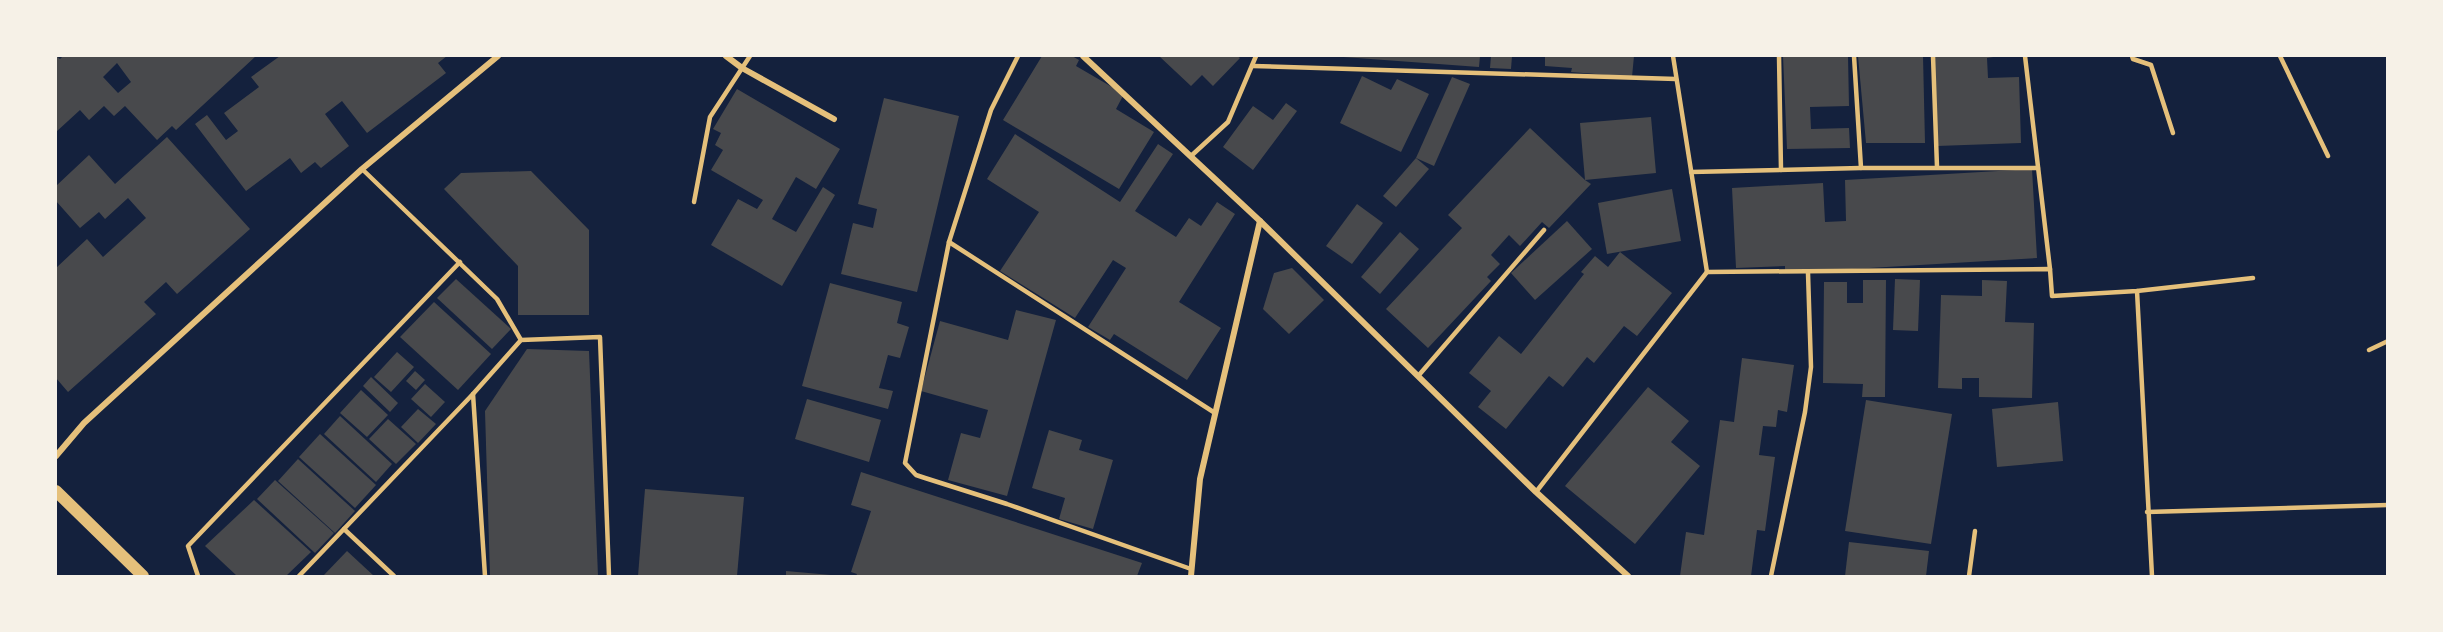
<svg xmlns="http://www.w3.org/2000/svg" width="2443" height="632" viewBox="0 0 2443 632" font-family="'Archivo Narrow',sans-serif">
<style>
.building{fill:#48494c;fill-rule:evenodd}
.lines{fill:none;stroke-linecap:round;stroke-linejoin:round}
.service{stroke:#e5c07b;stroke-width:4.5}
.minor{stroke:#e5c07b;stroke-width:6}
.secondary{stroke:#e5c07b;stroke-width:12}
</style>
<rect width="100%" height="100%" fill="#14213d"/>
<!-- building -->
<g class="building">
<path d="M56 56 60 59 63 56H256L176 130 172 126 157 140 125 106 114 116 104 106 89 120 80 110 56 132ZM117 63 131 82 118 93 103 77Z"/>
<path d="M280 56H447L438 63 446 73 367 133 342 101 325 114 349 146 321 168 315 162 301 173 290 158 246 191 195 124 207 115 226 140 238 131 224 113 259 87 251 77Z"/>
<path d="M1042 56H1072L1079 60 1076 66 1124 94 1116 109 1154 132 1119 189 1003 120Z"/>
<path d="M1159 56H1237L1240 58 1213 86 1202 75 1191 86Z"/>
<path d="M1330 56H1480L1479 67Z"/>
<path d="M1491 56H1512L1511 69 1490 68Z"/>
<path d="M1545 56H1634L1632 77 1571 72 1572 68 1545 66Z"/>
<path d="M1783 56H1848L1849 106 1810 107 1811 129 1849 128 1850 148 1787 149Z"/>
<path d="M1858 56H1923L1925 143H1866Z"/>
<path d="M1934 56H2000L1987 58 1988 78 2019 77 2021 143 1937 146Z"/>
<path d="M1362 76 1391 90 1397 79 1429 94 1401 152 1340 123Z"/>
<path d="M1452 77 1470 84 1434 166 1416 158Z"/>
<path d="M737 89 840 149 816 189 796 177 772 219 796 232 823 187 835 195 782 286 711 245 738 199 757 209 763 200 711 170 723 150 715 145 721 133 713 129Z"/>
<path d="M884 98 959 116 917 292 841 274 853 223 873 228 877 209 858 204Z"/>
<path d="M1286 103 1297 111 1253 170 1223 147 1253 106 1273 120Z"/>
<path d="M1651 117 1656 173 1585 180 1591 184 1549 228 1542 222 1520 246 1509 235 1491 255 1500 264 1487 277 1491 281 1428 348 1386 309 1462 228 1448 215 1530 128 1585 180 1580 123Z"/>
<path d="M1015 134 1120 202 1158 144 1173 154 1135 211 1176 237 1189 218 1201 226 1217 202 1235 214 1179 302 1221 328 1187 380 1114 334 1110 340 1088 327 1126 268 1113 260 1075 318 1000 271 1039 212 987 179Z"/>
<path d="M167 137 250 229 177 294 166 282 144 302 156 314 68 392 56 378V268L87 239 103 257 146 218 128 198 105 219 99 212 80 228 56 201V186L89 155 115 184Z"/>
<path d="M1416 158 1429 169 1396 207 1383 196Z"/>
<path d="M2032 169 2037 258 1785 273V266L1736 268 1732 188 1823 183 1825 222 1846 221 1845 180Z"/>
<path d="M531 171 589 230V315H518V266L444 189 461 173Z"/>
<path d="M1672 189 1681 241 1607 254 1598 203Z"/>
<path d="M1357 204 1383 223 1352 264 1326 246Z"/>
<path d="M1567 221 1592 249 1535 300 1511 273Z"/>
<path d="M1400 232 1419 249 1380 294 1361 277Z"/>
<path d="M1620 252 1672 293 1637 336 1624 326 1594 363 1587 357 1563 387 1549 376 1506 429 1478 407 1491 391 1469 373 1499 336 1521 354 1584 274 1581 272 1595 256 1608 267Z"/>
<path d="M1292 268 1324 300 1289 334 1263 309 1274 273Z"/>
<path d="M456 279 511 329 492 349 437 298Z"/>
<path d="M1895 279 1920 280 1918 331 1893 330Z"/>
<path d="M1863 280H1886L1885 397H1862L1863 384 1823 383 1824 282H1847V303H1863Z"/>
<path d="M1982 280 2007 281 2005 322 2034 323 2032 398 1979 397V378H1962V389L1938 388 1941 295 1982 296Z"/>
<path d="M830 283 902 302 897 323 909 327 900 358 888 355 879 388 893 391 888 409 802 386Z"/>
<path d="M434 302 491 354 458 390 400 337Z"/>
<path d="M1016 310 1056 320 1007 496 948 480 961 433 980 438 988 410 921 391 940 321 1008 340Z"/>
<path d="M527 349 589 351 598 576H490L485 411Z"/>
<path d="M397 352 414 367 391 392 374 377Z"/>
<path d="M1742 358 1794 365 1787 412 1778 410 1776 427 1763 426 1759 455 1775 457 1765 531 1757 530 1751 576H1680L1686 532 1704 535 1720 420 1734 422Z"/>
<path d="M415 371 425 380 416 390 406 381Z"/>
<path d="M371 377 398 403 390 412 363 386Z"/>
<path d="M425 384 445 402 431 417 411 399Z"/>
<path d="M1648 387 1689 421 1671 442 1700 466 1635 544 1565 486Z"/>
<path d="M361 390 388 415 367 437 340 413Z"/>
<path d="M807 399 881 420 869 462 795 439Z"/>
<path d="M1866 400 1952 414 1931 544 1845 531Z"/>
<path d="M2058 402 2063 461 1997 467 1992 409Z"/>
<path d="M418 409 436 424 418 443 401 427Z"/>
<path d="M340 416 392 464 376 482 324 434Z"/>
<path d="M388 419 416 444 396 464 369 439Z"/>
<path d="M1049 430 1082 440 1079 450 1113 460 1093 529 1059 519 1065 498 1032 488Z"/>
<path d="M320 434 376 485 355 508 299 457Z"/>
<path d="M298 459 355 511 335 533 278 481Z"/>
<path d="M861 472 1142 563 1137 576H856L857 574 851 572 871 511 851 505Z"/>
<path d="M275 480 334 533 315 553 257 499Z"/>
<path d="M645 489 744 497 737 576H638Z"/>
<path d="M254 500 311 552 286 576H237L205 546Z"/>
<path d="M1849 542 1929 551 1926 576H1845Z"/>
<path d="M347 551 374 576H323Z"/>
<path d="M786 571 831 575V576H786Z"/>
</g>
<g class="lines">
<!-- service -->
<g class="service">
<path d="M1018 56 991 110 949 242 905 463 916 475 925 478 1007 504 1191 569"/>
<path d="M1673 56 1707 272"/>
<path d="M1779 56 1781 170"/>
<path d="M1854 56 1861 168"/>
<path d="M1933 56 1937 167"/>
<path d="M2025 56 2050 269"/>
<path d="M2132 56 2133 59 2151 65 2173 133"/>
<path d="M2280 56 2328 156"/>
<path d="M1253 66 1676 79"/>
<path d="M1191 156 1228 122 1256 56"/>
<path d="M362 169 497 299 521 340"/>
<path d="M1691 172 1861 168H2038"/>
<path d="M694 202 710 117 750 56"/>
<path d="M949 242 1215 413"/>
<path d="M1707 272 2050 269 2052 296 2137 291 2253 278"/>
<path d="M2137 291 2152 576"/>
<path d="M2369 350 2388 341"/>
<path d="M1419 375 1544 230"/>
<path d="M473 394 485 576"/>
<path d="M1536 492 1707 272"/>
<path d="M2147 512 2388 505"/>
<path d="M344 529 394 576"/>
<path d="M198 576 188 546 460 262"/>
<path d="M299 576 473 394 521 340 600 337 609 576"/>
<path d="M1771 576 1805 412 1811 367 1808 273"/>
<path d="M1969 576 1975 531"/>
</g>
<!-- minor -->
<g class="minor">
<path d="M726 56 742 68 834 119"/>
<path d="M1083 56 1260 221 1536 492 1628 576"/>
<path d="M56 456 84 423 362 169 498 56"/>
<path d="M1191 576 1200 479 1260 221"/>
</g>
<!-- secondary -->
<path class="secondary" d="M56 491 143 576"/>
</g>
<!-- border -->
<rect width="2443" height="632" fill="none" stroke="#f6f1e7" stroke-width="114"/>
</svg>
